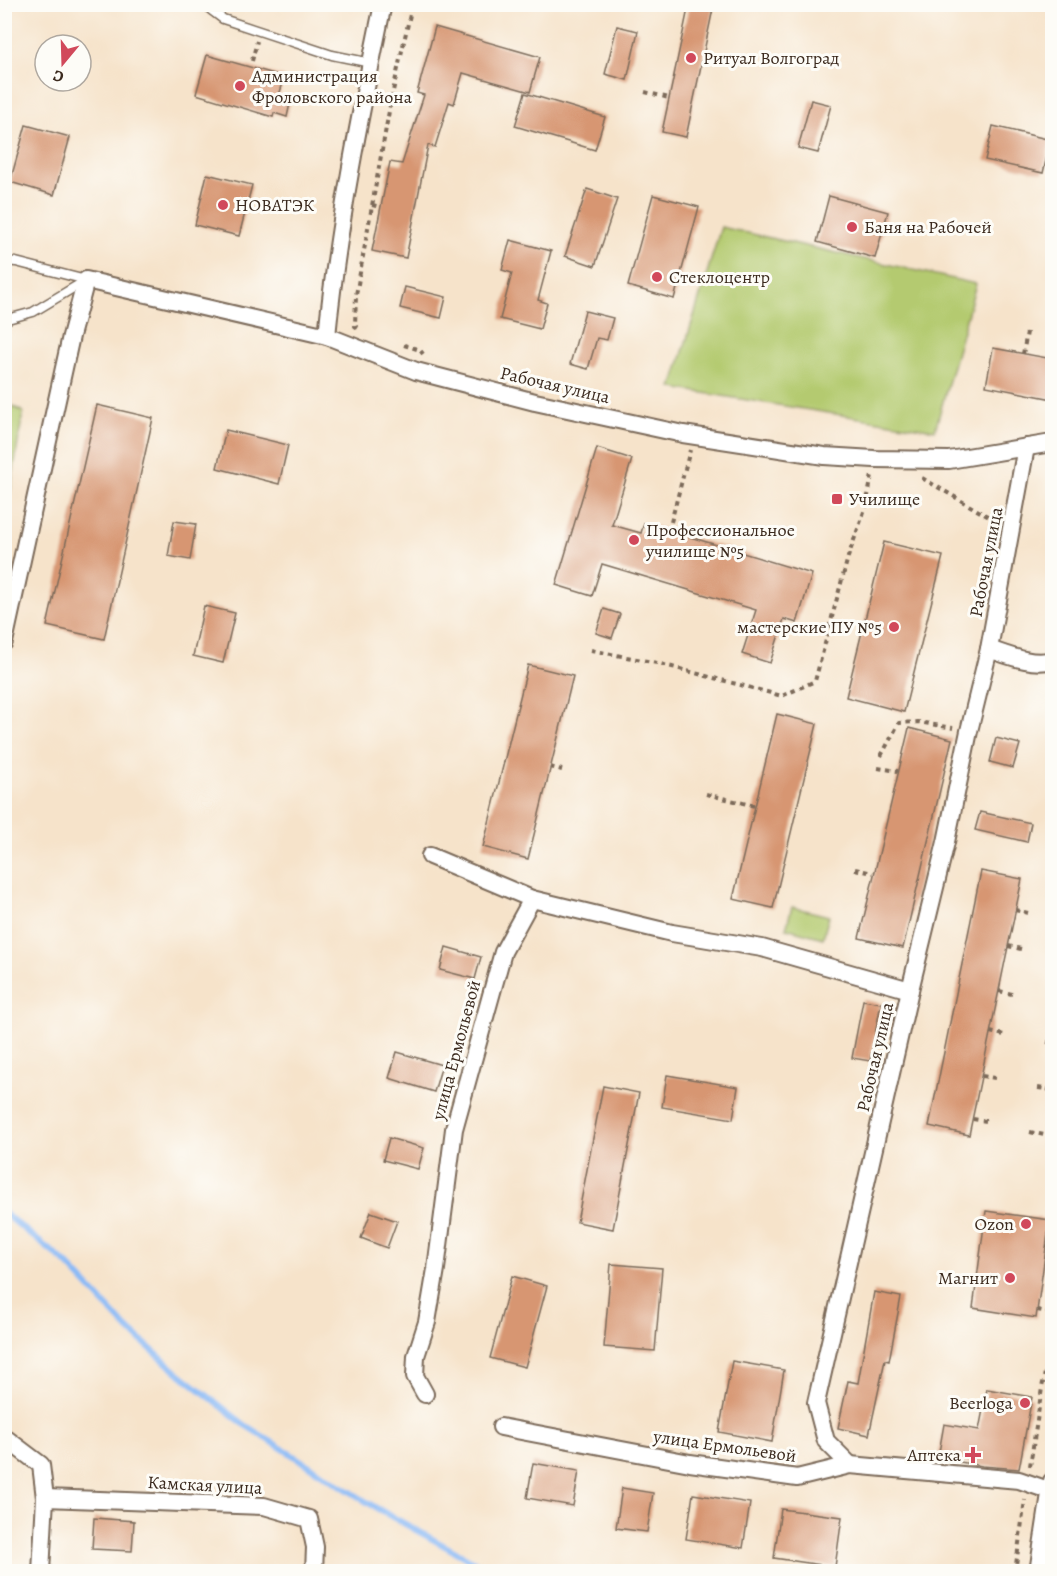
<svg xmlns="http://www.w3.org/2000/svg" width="1057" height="1576" viewBox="0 0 1057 1576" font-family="Alegreya,serif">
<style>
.green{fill:#b4ca6f;stroke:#787a46;stroke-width:1.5}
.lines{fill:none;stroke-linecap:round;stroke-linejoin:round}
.stream{stroke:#8abaf6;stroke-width:6}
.building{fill:#d79672}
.lane-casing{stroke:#7c6b5a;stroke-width:11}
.street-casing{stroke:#7c6b5a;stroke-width:20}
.path{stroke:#7c6b5a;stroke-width:4;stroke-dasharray:4.5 4.5;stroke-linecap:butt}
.lane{stroke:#fff;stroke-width:8}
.street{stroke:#fff;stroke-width:16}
.poi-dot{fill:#d1495b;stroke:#fdfcf7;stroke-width:2}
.labels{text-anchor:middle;stroke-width:6;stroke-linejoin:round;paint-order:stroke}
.poi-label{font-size:18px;fill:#3b2a1e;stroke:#fdfcf7;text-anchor:start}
.street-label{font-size:18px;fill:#3b2a1e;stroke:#fdfcf7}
</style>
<rect width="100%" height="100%" fill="#fdfcf7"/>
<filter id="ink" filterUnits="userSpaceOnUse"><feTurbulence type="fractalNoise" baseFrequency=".0167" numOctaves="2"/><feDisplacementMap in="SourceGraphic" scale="12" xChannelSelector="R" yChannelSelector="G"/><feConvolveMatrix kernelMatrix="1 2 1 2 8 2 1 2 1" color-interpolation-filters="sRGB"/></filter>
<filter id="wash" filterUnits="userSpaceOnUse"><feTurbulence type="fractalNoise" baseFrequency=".008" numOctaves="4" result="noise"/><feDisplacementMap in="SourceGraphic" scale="24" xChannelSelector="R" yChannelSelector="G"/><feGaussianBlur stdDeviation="1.35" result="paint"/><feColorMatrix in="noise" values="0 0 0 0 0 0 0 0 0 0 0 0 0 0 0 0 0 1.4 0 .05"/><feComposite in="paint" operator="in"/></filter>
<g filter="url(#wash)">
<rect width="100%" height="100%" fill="#f6e3ca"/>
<!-- green -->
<g class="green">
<path d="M721 227 976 284 935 430 672 388Z"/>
<path d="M5 402 23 412 5 524Z"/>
<path d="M792 907 829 916 823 938 786 928Z"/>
</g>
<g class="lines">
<!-- stream -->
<path class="stream" d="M4 1213 66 1263 128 1329 176 1371 245 1425 378 1509 492 1572"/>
</g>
<g id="blocks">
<!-- building -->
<g class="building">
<path d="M689 4H714L686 137 662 132Z"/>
<path d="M617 26 638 31 627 80 605 74Z"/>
<path d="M435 27 540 57 530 92 463 73 454 104 449 102 435 147 428 145 406 258 372 251 390 162 402 164 424 95 417 93Z"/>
<path d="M207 55 285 77 279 95 291 99 287 117 274 113 273 117 196 94Z"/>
<path d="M525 93 605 117 595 150 515 126Z"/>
<path d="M811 100 831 105 818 153 798 148Z"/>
<path d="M26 125 70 137 54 195 10 182Z"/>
<path d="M993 126 1051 140 1043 173 985 160Z"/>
<path d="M207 174 252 185 239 236 195 225Z"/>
<path d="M587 189 617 199 595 266 565 256Z"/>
<path d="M653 195 699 207 674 299 628 286Z"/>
<path d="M829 196 888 212 875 258 817 242Z"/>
<path d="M510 240 551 251 538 300 547 303 540 329 500 319 512 273 502 270Z"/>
<path d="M405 287 446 297 441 318 400 308Z"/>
<path d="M585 311 613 318 607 340 597 338 588 369 570 364Z"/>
<path d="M993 348 1053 359V399L986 386Z"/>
<path d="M97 405 153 418 104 639 47 626Z"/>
<path d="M226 430 288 445 279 484 217 468Z"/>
<path d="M597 448 632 459 612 525 641 533 644 523 812 574 797 623 784 619 770 663 742 654 756 610 602 564 592 596 556 585Z"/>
<path d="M174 521 196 524 190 560 168 556Z"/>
<path d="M884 542 943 556 904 712 846 697Z"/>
<path d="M204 606 235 613 223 663 193 656Z"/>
<path d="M604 609 620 614 612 638 596 633Z"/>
<path d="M528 665 573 676 528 859 483 847Z"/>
<path d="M777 714 817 724 773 908 733 899Z"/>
<path d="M909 728 952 739 903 948 859 938Z"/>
<path d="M996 738 1020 744 1013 768 990 762Z"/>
<path d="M980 812 1031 823 1027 842 975 830Z"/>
<path d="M981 871 1022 879 969 1135 929 1126Z"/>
<path d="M446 947 481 957 475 979 440 970Z"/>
<path d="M863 1000 881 1003 870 1061 852 1058Z"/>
<path d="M397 1052 442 1065 434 1092 389 1078Z"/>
<path d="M667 1075 738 1087 733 1119 662 1107Z"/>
<path d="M603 1086 639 1093 613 1229 577 1222Z"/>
<path d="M389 1138 424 1148 418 1169 383 1160Z"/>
<path d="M986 1211 1050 1220 1036 1318 973 1308Z"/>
<path d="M371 1212 397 1221 387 1248 361 1238Z"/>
<path d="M611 1264 662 1268 655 1351 604 1347Z"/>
<path d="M512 1276 547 1286 525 1367 490 1358Z"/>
<path d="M874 1292 901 1297 889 1361 885 1360 869 1435 838 1428 848 1381 858 1383Z"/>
<path d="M732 1361 784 1370 772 1442 719 1432Z"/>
<path d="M987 1389 1032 1397 1019 1469 982 1466 938 1458 944 1424 979 1430Z"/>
<path d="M533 1463 579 1471 573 1506 527 1498Z"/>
<path d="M622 1488 653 1493 647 1532 616 1528Z"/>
<path d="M693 1494 750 1503 743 1548 686 1539Z"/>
<path d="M781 1509 842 1517 835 1567 774 1558Z"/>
<path d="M94 1518 134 1521 132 1551 92 1549Z"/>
</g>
</g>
</g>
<g filter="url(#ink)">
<use href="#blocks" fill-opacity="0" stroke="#7c6b5a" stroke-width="1.5"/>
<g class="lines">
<!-- lane casing -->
<g class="lane-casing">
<g id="lane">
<path d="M212 4 211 10 223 19 332 55 371 63"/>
<path d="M4 261 16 262 86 280"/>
<path d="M4 320 33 312 83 282"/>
</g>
</g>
<!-- street casing -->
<g class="street-casing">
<g id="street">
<path d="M327 336C338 224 360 115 383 4"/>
<path d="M4 642 71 336 86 280 327 336 416 371 535 402 683 434 824 456 874 459 949 460 1052 443"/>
<path d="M989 649C1007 655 1033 666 1052 660"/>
<path d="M430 856 532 899 672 933 762 948 910 990"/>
<path d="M425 1394 415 1376 416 1356 427 1322 436 1269 454 1129 503 952 532 899"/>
<path d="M501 1427 690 1463 797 1478 850 1465 1019 1480 1051 1491"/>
<path d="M4 1437 41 1465 45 1498 41 1572"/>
<path d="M850 1465 826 1441 816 1403 910 990 946 842 969 731 989 649 1026 447"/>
<path d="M45 1498 264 1506 309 1519 315 1547 314 1572"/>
<path d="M1038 1572 1052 1481"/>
</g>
</g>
<!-- path -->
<g class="path">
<path d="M252 61 257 41"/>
<path d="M645 92 669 98"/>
<path d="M372 205 381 207"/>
<path d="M358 328 355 326 356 295 391 100 411 10 406 4"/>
<path d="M404 345 420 350 423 354"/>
<path d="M1023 354 1027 332"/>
<path d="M922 478 996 521"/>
<path d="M671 522 690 450"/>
<path d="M591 650 657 663 782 696 815 681 848 557 866 506 872 475"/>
<path d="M881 756 899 723 918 722 953 728"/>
<path d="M550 767 562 770"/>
<path d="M878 768 898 771"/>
<path d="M706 794 755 806"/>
<path d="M855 869 873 873"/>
<path d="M1015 910 1028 913"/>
<path d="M1008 946 1021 949"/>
<path d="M999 991 1012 994"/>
<path d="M990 1032 1004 1035"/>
<path d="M1047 1042 1052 1043"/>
<path d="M982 1076 995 1078"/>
<path d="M1038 1088 1052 1090"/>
<path d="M973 1119 986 1121"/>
<path d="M1030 1132 1044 1135"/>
<path d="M1048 1233 1052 1234"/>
<path d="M1046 1247 1052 1248"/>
<path d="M1037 1310 1052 1313"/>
<path d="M1030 1466 1042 1388 1052 1336"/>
<path d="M1015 1572 1025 1500"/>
</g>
<!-- lane -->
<use href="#lane" class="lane"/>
<!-- street -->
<use href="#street" class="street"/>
</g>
</g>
<!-- markers -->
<g class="poi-dot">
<circle cx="691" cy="58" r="6"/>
<circle cx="240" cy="86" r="6"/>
<circle cx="223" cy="205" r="6"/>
<circle cx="852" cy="227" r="6"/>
<circle cx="657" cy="277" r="6"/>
<rect x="831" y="493" width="12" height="12" rx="3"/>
<circle cx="634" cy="540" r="6"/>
<circle cx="894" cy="627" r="6"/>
<circle cx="1026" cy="1224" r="6"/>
<circle cx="1010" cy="1278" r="6"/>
<circle cx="1025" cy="1403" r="6"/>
<path d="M970 1446h6v6h6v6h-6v6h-6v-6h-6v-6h6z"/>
</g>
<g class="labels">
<!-- poi labels -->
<g class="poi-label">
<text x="703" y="64">Ритуал Волгоград</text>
<text x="252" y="82">Администрация<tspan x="252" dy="21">Фроловского района</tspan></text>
<text x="235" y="211">НОВАТЭК</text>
<text x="864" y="233">Баня на Рабочей</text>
<text x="669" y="283">Стеклоцентр</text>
<text x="849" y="505">Училище</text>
<text x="646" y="536">Профессиональное<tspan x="646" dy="21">училище №5</tspan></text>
<text x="882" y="633" text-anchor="end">мастерские ПУ №5</text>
<text x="1014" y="1230" text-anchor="end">Ozon</text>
<text x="998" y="1284" text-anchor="end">Магнит</text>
<text x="1013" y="1409" text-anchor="end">Beerloga</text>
<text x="961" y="1461" text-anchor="end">Аптека</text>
</g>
<!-- street labels -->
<g class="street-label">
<text transform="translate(555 385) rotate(13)" y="6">Рабочая улица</text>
<text transform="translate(986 562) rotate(-79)" y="6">Рабочая улица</text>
<text transform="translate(456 1050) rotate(-75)" y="6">улица Ермольевой</text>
<text transform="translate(875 1057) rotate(-77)" y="6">Рабочая улица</text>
<text transform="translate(725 1446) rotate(8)" y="6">улица Ермольевой</text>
<text transform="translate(205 1485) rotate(3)" y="6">Камская улица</text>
</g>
</g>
<!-- margin -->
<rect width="1057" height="1576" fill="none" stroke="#fdfcf7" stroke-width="24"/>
<!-- north arrow -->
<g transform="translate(63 63) rotate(199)"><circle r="28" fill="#fdfcf7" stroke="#afa8a0" stroke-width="1.5"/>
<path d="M0-4.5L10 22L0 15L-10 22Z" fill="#d1495b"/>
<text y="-9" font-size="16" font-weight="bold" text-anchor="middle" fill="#3b2a1e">С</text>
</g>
</svg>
